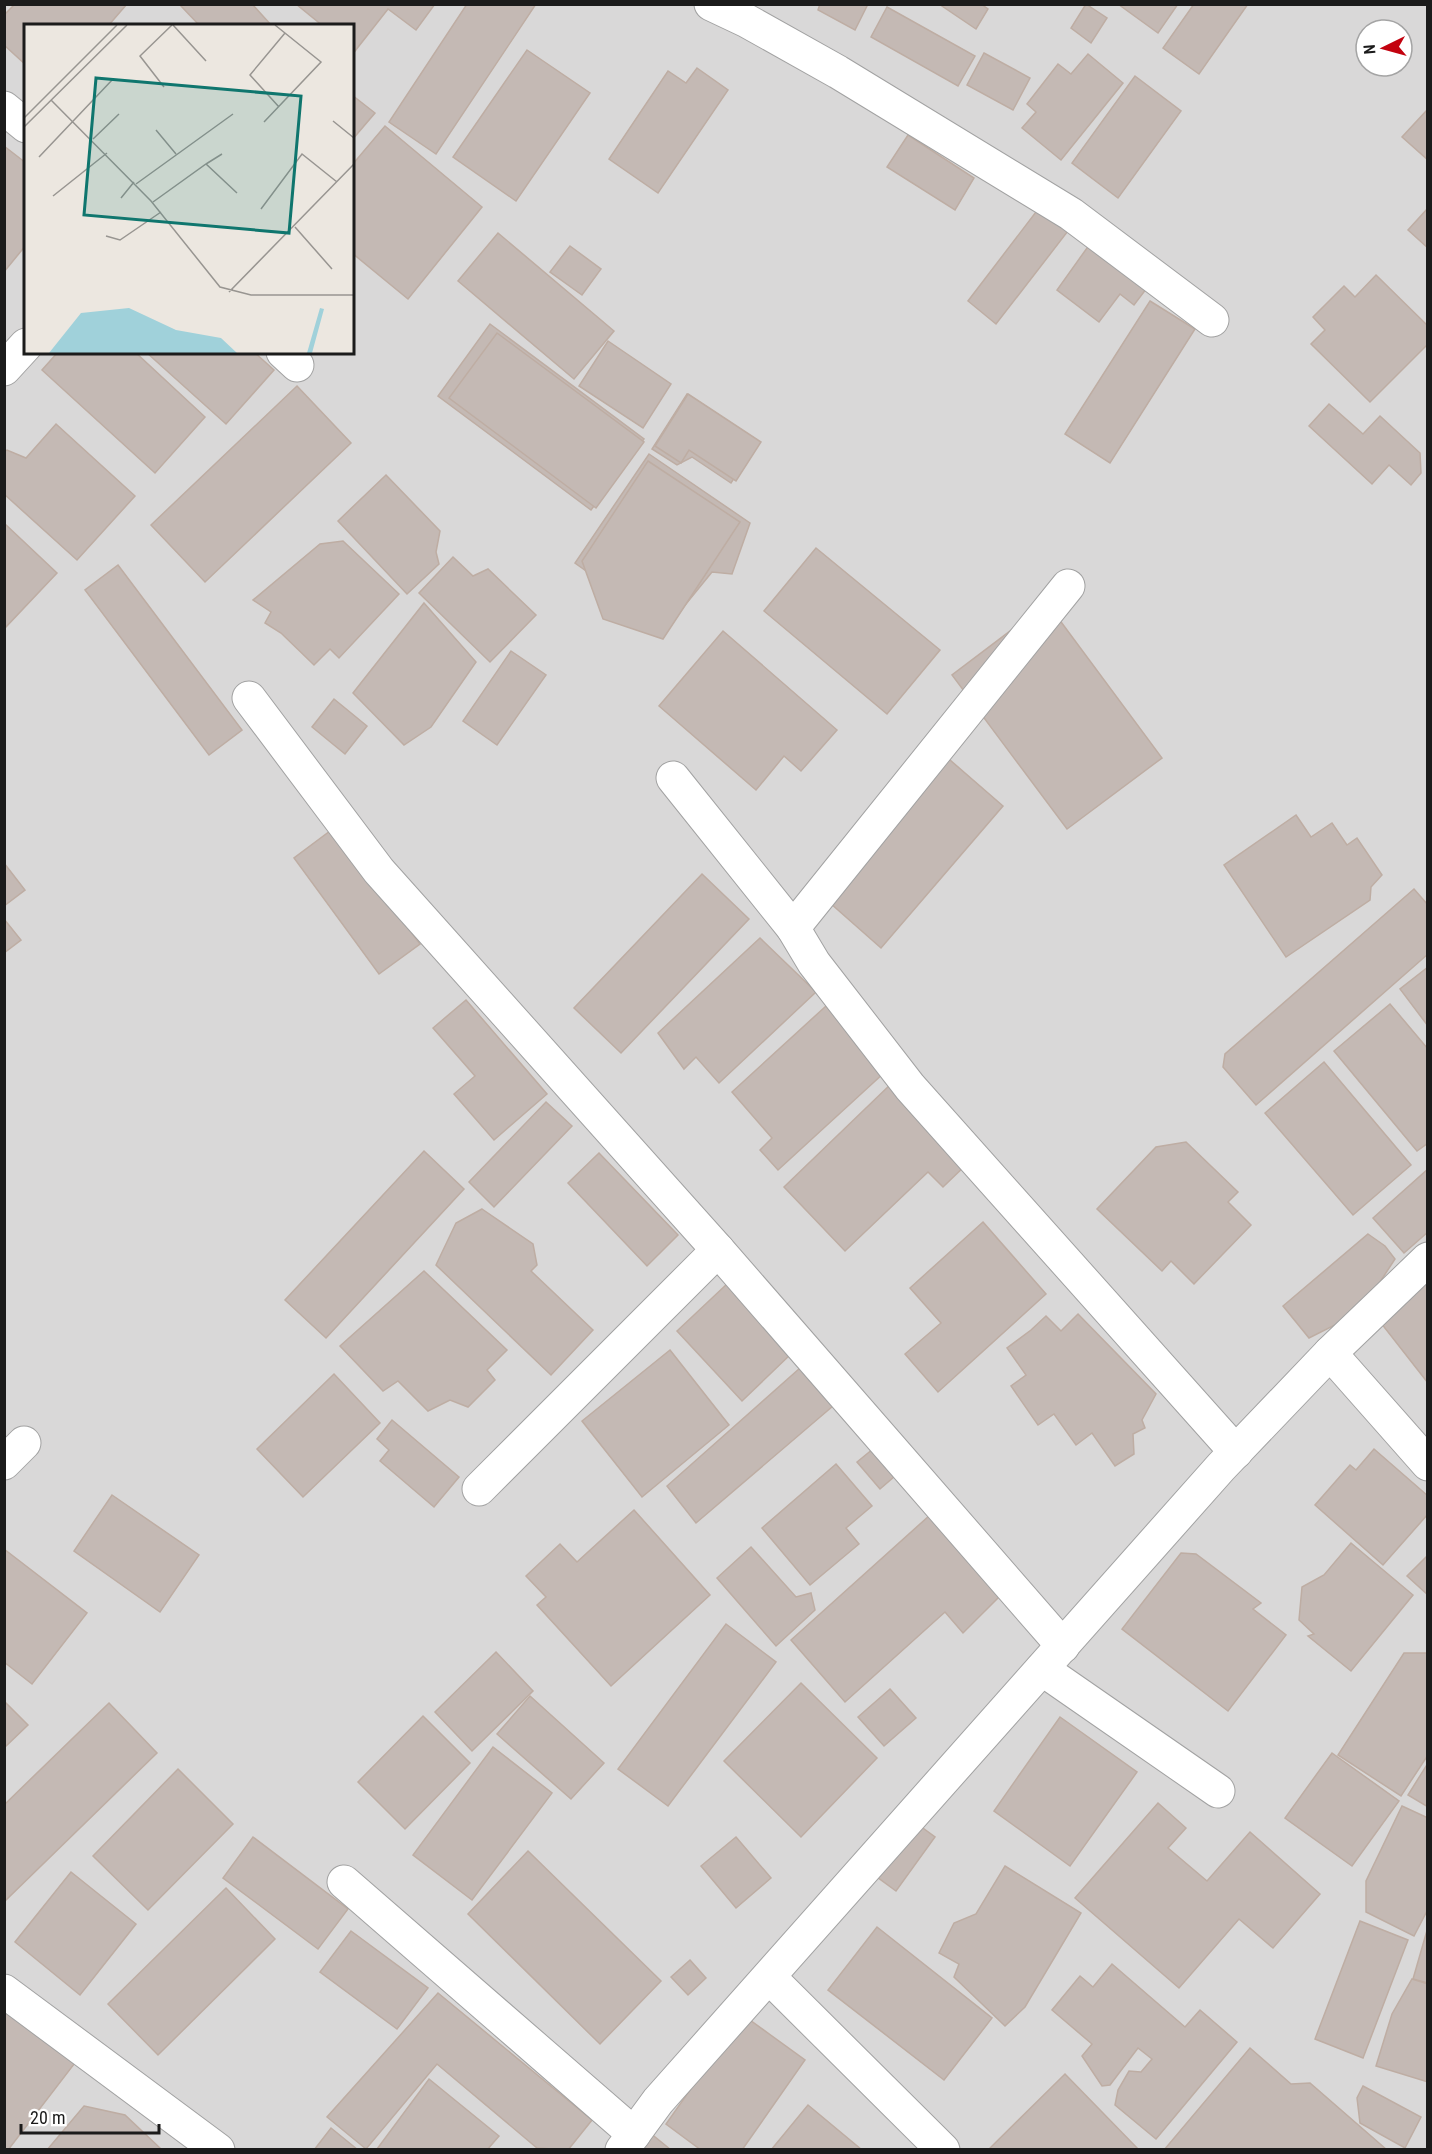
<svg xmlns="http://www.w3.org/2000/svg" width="1432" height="2154" viewBox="0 0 1432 2154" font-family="'Roboto Condensed',sans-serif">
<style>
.residential{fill:#d9d8d8;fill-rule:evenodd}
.building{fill:#c4b9b4;stroke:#beada3;stroke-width:1.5}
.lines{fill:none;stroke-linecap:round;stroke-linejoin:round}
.minor-casing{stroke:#a2a2a2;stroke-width:35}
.minor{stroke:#fff;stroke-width:33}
.inset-road{fill:none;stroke:#989591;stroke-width:1.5}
.view{fill:#0f766e;fill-opacity:0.15;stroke:#0f766e;stroke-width:3}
.inset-edge{fill:none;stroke:#1b1b1b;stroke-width:3}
</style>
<rect width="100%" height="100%" fill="#ece7e0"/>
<!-- residential -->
<path class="residential" d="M5 5H1427V2149L5 2150ZM26 26H352V352H26ZM1366 30H1402V66H1366Z"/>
<!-- building -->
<g class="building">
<path d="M15 4H127L108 26H26V65L4 45V15Z"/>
<path d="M252 4 272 26H200L180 5Z"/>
<path d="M296 4H435L416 30 388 9 355 51 352 48V26H323Z"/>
<path d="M467 4H536L436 154 389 122Z"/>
<path d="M820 4H868L855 30 818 10Z"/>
<path d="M939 4H981L988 9 976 29Z"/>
<path d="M1086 4 1107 18 1091 43 1071 28Z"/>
<path d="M1118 4H1178L1158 33Z"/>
<path d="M1194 4H1248L1199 74 1163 48Z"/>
<path d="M887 7 975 56 958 86 871 37Z"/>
<path d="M527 50 590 93 516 201 453 157Z"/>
<path d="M984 53 1030 78 1013 110 967 85Z"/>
<path d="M1088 54 1123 83 1061 160 1022 128 1036 112 1027 104 1058 64 1071 74Z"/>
<path d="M697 68 728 90 658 193 609 159 668 71 686 83Z"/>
<path d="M1135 76 1181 111 1118 198 1072 163Z"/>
<path d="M352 95 375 113 352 140Z"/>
<path d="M1428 109V160L1402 137Z"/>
<path d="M385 126 482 207 408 299 352 253V165Z"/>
<path d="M908 135 974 178 955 210 887 167Z"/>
<path d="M4 146 26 163V245L4 272Z"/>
<path d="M1039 208 1068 231 996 324 968 301Z"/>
<path d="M1428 208V248L1408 230Z"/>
<path d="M498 233 614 331 574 379 458 281Z"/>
<path d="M1092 241 1150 284 1134 305 1120 294 1099 322 1057 290Z"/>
<path d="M570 246 601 269 582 295 550 272Z"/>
<path d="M1376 275 1428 326V344L1370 402 1311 344 1325 330 1313 317 1344 286 1355 297Z"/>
<path d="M1150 301 1195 329 1110 463 1065 434Z"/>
<path d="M490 324 644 439 591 510 438 396Z"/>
<path d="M497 333 644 442 596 508 449 398Z"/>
<path d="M608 341 671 384 643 428 579 386Z"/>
<path d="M58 352H135L205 417 155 473 42 370Z"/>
<path d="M146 352H254L274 370 226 424Z"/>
<path d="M297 386 351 443 205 582 151 525Z"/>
<path d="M687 394 758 441 731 483 692 457 677 465 652 449Z"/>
<path d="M688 394 761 442 736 481 689 450 681 463 655 446Z"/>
<path d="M1329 404 1363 434 1380 416 1420 453 1421 473 1411 485 1389 465 1372 484 1309 426Z"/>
<path d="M56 424 135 496 77 560 4 494V452L7 450 26 458Z"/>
<path d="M649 454 750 523 732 574 712 572 664 631 639 611 622 619 599 605 603 583 575 563Z"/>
<path d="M648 461 740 522 663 639 603 619 582 561Z"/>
<path d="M386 475 440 531 436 552 439 564 407 594 338 521Z"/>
<path d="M4 523 57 573 4 629Z"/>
<path d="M343 541 399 594 339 658 330 649 314 665 281 633 265 623 271 612 253 600 320 544Z"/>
<path d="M816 548 940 650 887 714 764 611Z"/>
<path d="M453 557 473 576 488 569 536 615 490 662 419 593Z"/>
<path d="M118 565 242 730 209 755 85 590Z"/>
<path d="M424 603 476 662 431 727 404 745 353 693Z"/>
<path d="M1047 603 1162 758 1067 829 952 675Z"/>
<path d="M723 631 837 730 801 771 784 756 756 790 659 706Z"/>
<path d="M511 651 546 675 497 745 463 721Z"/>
<path d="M334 699 367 726 345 754 312 727Z"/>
<path d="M935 747 1003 806 881 948 813 888Z"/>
<path d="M1296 815 1311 837 1332 823 1347 845 1357 838 1382 875 1371 887 1370 900 1286 957 1224 865Z"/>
<path d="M334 828 420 944 379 974 294 858Z"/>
<path d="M4 863 25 890 4 906Z"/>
<path d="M702 874 749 919 621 1053 574 1008Z"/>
<path d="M1414 889 1428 905V954L1256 1105 1223 1067 1225 1054Z"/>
<path d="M4 919 21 940 4 953Z"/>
<path d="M760 938 816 992 719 1083 696 1057 684 1069 658 1033Z"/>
<path d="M1428 967V1026L1400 989Z"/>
<path d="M466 1000 547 1094 494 1140 454 1094 475 1076 433 1028Z"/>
<path d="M1390 1004 1428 1049V1143L1417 1151 1334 1051Z"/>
<path d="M826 1006 885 1072 778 1170 760 1150 772 1138 732 1092Z"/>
<path d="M1324 1062 1411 1165 1353 1215 1265 1113Z"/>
<path d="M894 1081 970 1161 943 1187 928 1172 845 1251 784 1187Z"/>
<path d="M546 1102 572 1126 494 1207 469 1182Z"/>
<path d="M1186 1142 1238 1192 1228 1202 1251 1225 1194 1284 1171 1261 1162 1271 1097 1209 1156 1147Z"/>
<path d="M424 1151 464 1189 326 1338 285 1300Z"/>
<path d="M599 1153 678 1235 647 1266 568 1183Z"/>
<path d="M1428 1169V1232L1404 1253 1373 1218Z"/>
<path d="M482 1209 533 1244 537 1265 531 1271 593 1330 551 1375 436 1265 456 1223Z"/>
<path d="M983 1222 1046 1294 938 1392 905 1354 941 1323 910 1288Z"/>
<path d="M1368 1234 1385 1246 1395 1259 1378 1285 1337 1324 1309 1338 1283 1306Z"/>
<path d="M424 1271 507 1350 487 1370 495 1380 468 1407 450 1400 428 1411 398 1381 383 1391 340 1346Z"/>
<path d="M1428 1278V1383L1377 1318Z"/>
<path d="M728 1283 793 1352 742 1401 677 1331Z"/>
<path d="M1078 1314 1156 1394 1142 1420 1145 1428 1133 1434 1134 1454 1115 1466 1092 1433 1076 1445 1054 1414 1038 1425 1011 1386 1026 1375 1007 1348 1031 1330 1046 1316 1061 1331Z"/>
<path d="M670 1350 729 1425 642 1497 582 1421Z"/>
<path d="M800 1368 833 1406 696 1523 667 1486Z"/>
<path d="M334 1374 380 1423 303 1497 257 1449Z"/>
<path d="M392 1420 459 1477 434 1507 380 1461 389 1450 377 1439Z"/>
<path d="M879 1444 902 1470 880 1489 857 1462Z"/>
<path d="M1374 1449 1428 1496V1514L1383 1565 1315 1505 1350 1465 1356 1470Z"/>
<path d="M836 1464 872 1506 846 1528 859 1544 810 1585 762 1528Z"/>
<path d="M112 1495 199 1555 160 1612 74 1551Z"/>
<path d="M634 1510 710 1595 611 1686 537 1605 546 1597 526 1576 560 1544 577 1562Z"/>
<path d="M930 1515 1002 1594 963 1633 945 1612 845 1702 791 1640Z"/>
<path d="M1351 1543 1413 1595 1351 1671 1308 1636 1314 1634 1299 1620 1302 1587 1324 1575Z"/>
<path d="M751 1547 796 1597 811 1593 815 1610 776 1646 717 1578Z"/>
<path d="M4 1549 87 1613 32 1684 4 1662Z"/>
<path d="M1181 1553 1196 1554 1261 1603 1253 1609 1286 1635 1228 1711 1122 1629Z"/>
<path d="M1428 1555V1595L1407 1576Z"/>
<path d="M726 1624 776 1662 668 1806 618 1769Z"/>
<path d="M496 1652 533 1691 472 1751 435 1712Z"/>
<path d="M1404 1653H1428V1755L1401 1796 1338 1755Z"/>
<path d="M801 1683 877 1758 801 1837 724 1761Z"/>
<path d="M890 1689 916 1718 884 1746 858 1717Z"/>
<path d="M530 1696 604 1763 571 1799 497 1734Z"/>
<path d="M4 1701 28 1725 4 1748Z"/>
<path d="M109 1703 157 1753 4 1902V1805Z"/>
<path d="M423 1716 470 1763 405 1829 358 1782Z"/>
<path d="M1060 1717 1137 1772 1070 1866 994 1811Z"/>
<path d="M493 1747 552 1793 472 1900 413 1855Z"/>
<path d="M1332 1753 1399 1801 1352 1866 1285 1818Z"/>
<path d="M1428 1763V1807L1408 1795Z"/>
<path d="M178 1769 233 1824 148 1910 93 1856Z"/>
<path d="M1158 1803 1186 1828 1168 1848 1207 1881 1250 1832 1320 1894 1273 1948 1239 1919 1179 1988 1075 1898Z"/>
<path d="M1402 1806 1428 1818V1909L1414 1936 1366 1912V1881Z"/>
<path d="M916 1823 935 1837 896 1891 877 1877Z"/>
<path d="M253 1837 348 1909 318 1949 223 1878Z"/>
<path d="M736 1837 771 1878 736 1908 701 1866Z"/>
<path d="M528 1851 661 1981 600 2044 468 1914Z"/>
<path d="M1005 1866 1081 1913 1025 2007 1005 2026 954 1977 959 1964 939 1953 954 1923 976 1914Z"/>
<path d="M71 1872 136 1924 80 1995 15 1942Z"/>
<path d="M226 1888 275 1939 158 2055 108 2004Z"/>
<path d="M1360 1921 1408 1940 1363 2058 1315 2039Z"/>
<path d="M877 1927 992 2018 944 2080 828 1990Z"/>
<path d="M1428 1927V1983L1413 1979Z"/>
<path d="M351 1931 428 1988 397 2029 320 1972Z"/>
<path d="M690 1960 706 1978 688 1995 671 1977Z"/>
<path d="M1112 1964 1185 2027 1200 2010 1237 2042 1156 2139 1115 2105 1118 2090 1129 2071 1141 2072 1152 2059 1138 2048 1110 2085 1102 2086 1082 2056 1092 2044 1052 2010 1080 1976 1093 1987Z"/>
<path d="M1412 1979 1428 1984V2082L1376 2066 1392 2014Z"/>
<path d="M438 1993 592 2120 568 2150 537 2148 437 2064 366 2149 327 2117Z"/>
<path d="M4 2001 78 2059 8 2150H4Z"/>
<path d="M743 2015 805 2060 742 2150H701L666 2124Z"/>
<path d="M1250 2048 1291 2084 1310 2083 1387 2150H1164Z"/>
<path d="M1065 2074 1139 2150H989V2149Z"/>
<path d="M429 2079 499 2136 487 2150 377 2149Z"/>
<path d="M1363 2086 1421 2117 1405 2148 1360 2123 1357 2098Z"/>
<path d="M808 2105 862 2150H771Z"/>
<path d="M84 2106 125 2115 161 2149 47 2150Z"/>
<path d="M331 2128 358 2150H314Z"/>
<path d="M649 2132 671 2150H635Z"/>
</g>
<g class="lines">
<!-- minor casing -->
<g class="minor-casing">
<g id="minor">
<path d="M711 4 747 21 838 72 1071 214 1212 320"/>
<path d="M4 108 26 126"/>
<path d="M283 352 297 365"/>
<path d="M4 369 26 345"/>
<path d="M1068 586 793 928 814 963 910 1087 1236 1452"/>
<path d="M249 698 379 871 718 1250 1063 1646"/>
<path d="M673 778 793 928"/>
<path d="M1330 1353 1428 1464"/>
<path d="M4 1463 24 1443"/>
<path d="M479 1489 718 1250"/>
<path d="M1042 1669 1218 1791"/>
<path d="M344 1882 634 2134"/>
<path d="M769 1977 943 2150"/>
<path d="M4 1991 218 2150"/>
<path d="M622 2150 658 2101 1221 1467 1330 1353 1428 1259"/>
</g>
</g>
<!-- minor -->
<use href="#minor" class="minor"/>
</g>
<!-- overview -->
<g transform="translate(24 24)">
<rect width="330" height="330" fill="#ece7e0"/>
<path d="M105 284 152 306 197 314 213 329H25L57 289ZM296 284 300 285 288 329H283Z" fill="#a0d1da"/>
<path class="inset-road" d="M149 1 182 37M140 63 116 32 148 1M27 76 127 177 196 263 227 271H330M255 83 226 51 261 9M0 94 93 1M309 97 330 114M240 98 297 38 251 1M0 103 103 1M132 106 152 130M69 115 95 90M15 133 89 55M182 140 198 130M112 160 209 90M29 172 83 129M97 174 110 158M129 178 182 140 213 169M237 185 278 130 313 158M271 203 308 245M82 212 96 216 137 188M205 268 330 140"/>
<path class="view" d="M72 54 277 72 265 209 60 191Z"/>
<rect width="330" height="330" class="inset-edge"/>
</g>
<!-- border -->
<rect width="1432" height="2154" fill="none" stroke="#1b1b1b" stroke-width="12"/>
<!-- north arrow -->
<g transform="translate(1384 48) rotate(265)"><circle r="28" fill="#ffffff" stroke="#a4a4a4" stroke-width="1.5"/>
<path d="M0-4.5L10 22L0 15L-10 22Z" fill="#c3020f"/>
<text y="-9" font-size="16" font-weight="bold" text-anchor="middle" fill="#1b1b1b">N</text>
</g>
<!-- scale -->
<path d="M21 2124v9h138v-9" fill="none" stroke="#1b1b1b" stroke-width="3"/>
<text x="30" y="2124" font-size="18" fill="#1b1b1b" stroke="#ffffff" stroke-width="4.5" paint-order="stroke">20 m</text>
</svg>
